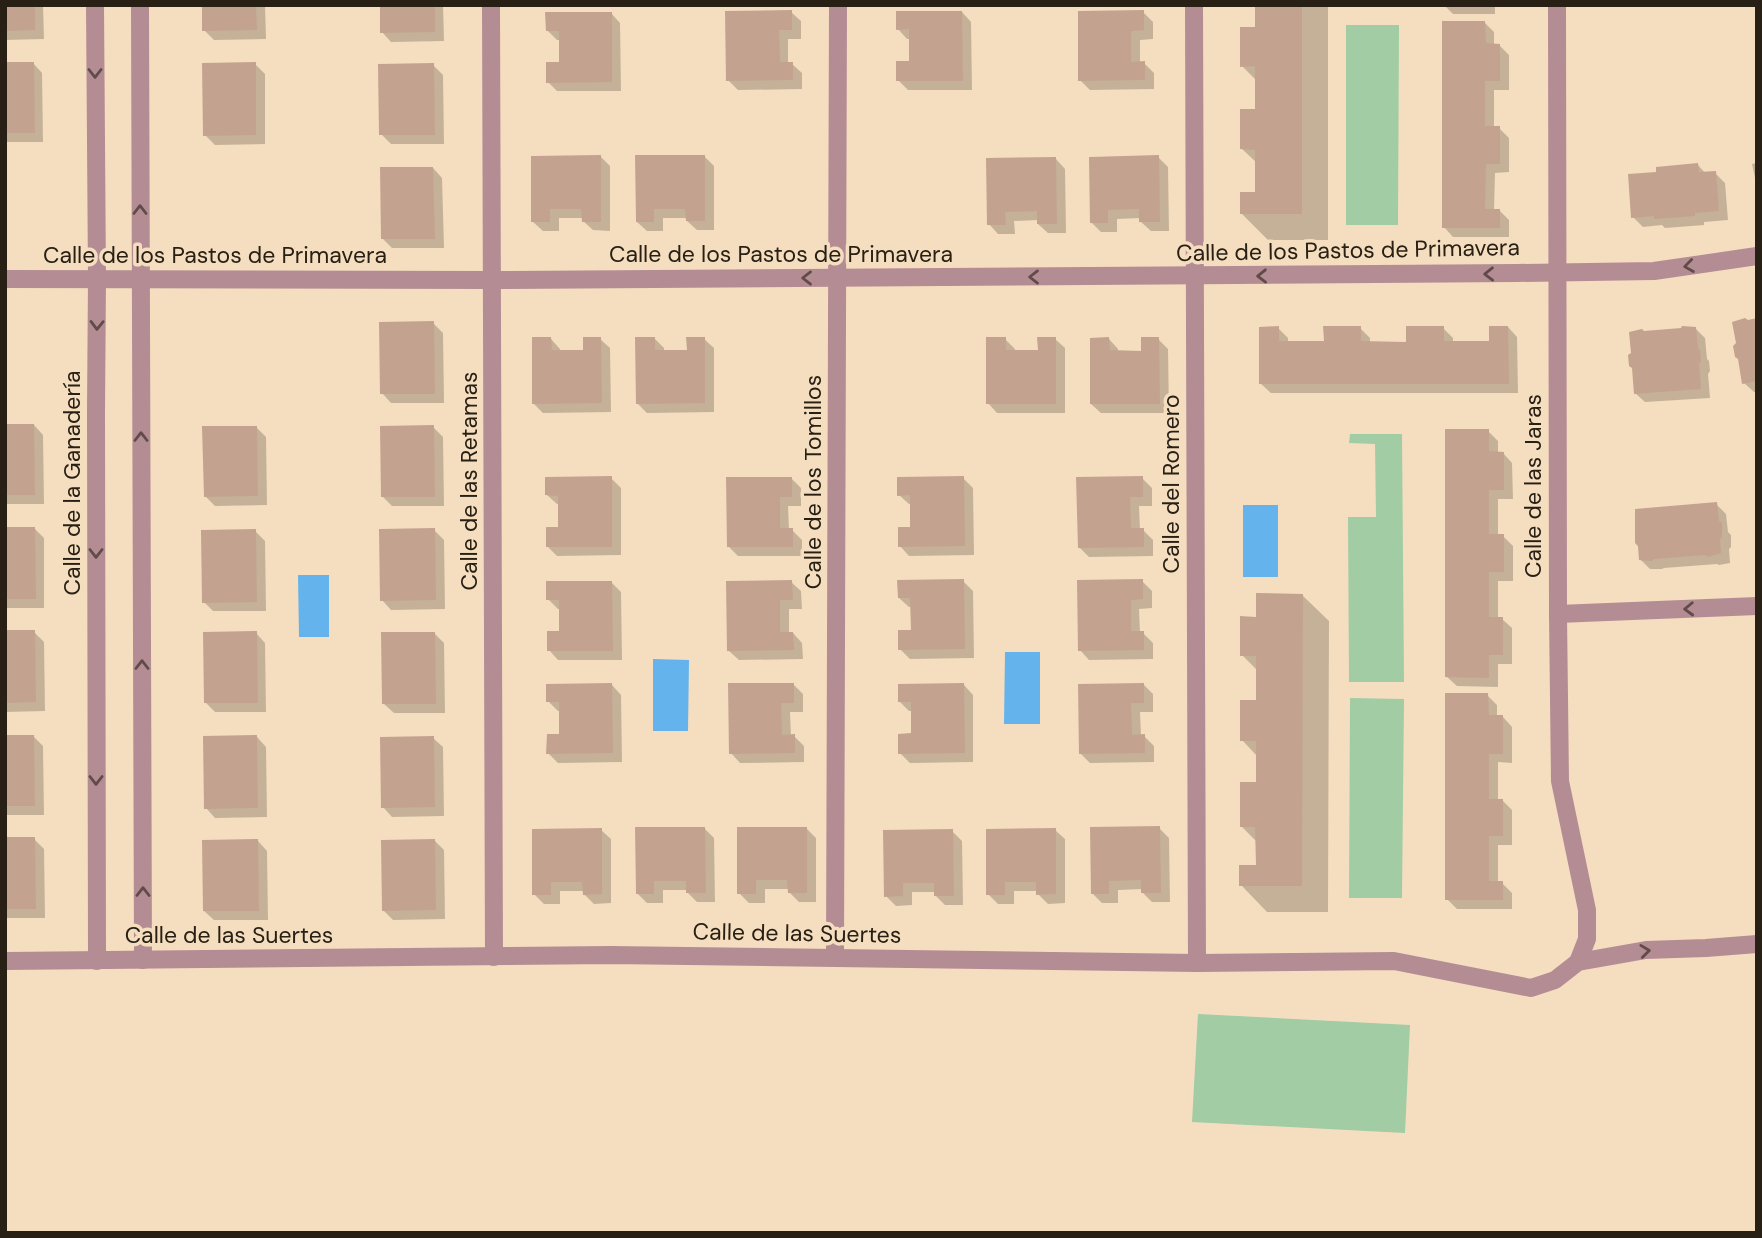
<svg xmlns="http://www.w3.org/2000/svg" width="1762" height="1238" viewBox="0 0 1762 1238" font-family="'DM Sans',sans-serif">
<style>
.green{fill:#a2cca4}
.water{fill:#65b3ec}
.shadow{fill:#0003}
.building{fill:#c3a38f}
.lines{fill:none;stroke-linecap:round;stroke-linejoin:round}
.minor{stroke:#b48c94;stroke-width:18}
.oneway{stroke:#614b48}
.labels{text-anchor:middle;stroke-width:7;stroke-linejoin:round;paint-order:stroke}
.street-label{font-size:23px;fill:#292015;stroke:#f5debf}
</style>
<rect width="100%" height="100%" fill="#f5debf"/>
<!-- green -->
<g class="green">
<path d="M1346 25H1399L1398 225H1346Z"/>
<path d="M1350 434H1402L1404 682H1349L1348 517H1376L1375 444 1349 443Z"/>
<path d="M1350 698 1404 699 1402 898H1349Z"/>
<path d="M1198 1014 1410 1025 1405 1133 1192 1122Z"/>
</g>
<!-- water -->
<g class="water">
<rect x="1243" y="505" width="35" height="72"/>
<path d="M298 575H329V637H299Z"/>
<path d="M1005 652H1040V724H1004Z"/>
<path d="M653 659 689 660 688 731H653Z"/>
</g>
<!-- shadow -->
<g class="shadow">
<path d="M5 5H43L44 39 5 40Z"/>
<path d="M204 5H265L266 39 214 40 204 30Z"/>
<path d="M381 5H443L444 41 391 42 382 32Z"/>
<path d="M1257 5H1328V240H1268L1242 214 1257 194V163L1242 149 1257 111V81L1242 66 1257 29Z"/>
<path d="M1444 5H1495V14H1453Z"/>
<path d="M791 12 801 21V39H788V64H792L802 73V89L738 90 728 80Z"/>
<path d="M962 12 971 22 972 90H908L898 80 911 63V39H907L898 29Z"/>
<path d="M1143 12 1153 22V39L1140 40V63H1144L1154 73V89L1090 90 1080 80Z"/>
<path d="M611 13 620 23 621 91H557L548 82 561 64 560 40H557L547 30Z"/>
<path d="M1485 23 1494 32V45H1499L1509 55V90H1494V128H1499L1509 138V172L1495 173 1494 211 1499 210 1509 220V237H1453L1444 227Z"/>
<path d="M33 63 42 73 43 142H5V64Z"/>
<path d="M255 64 265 74V144L215 145 205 135Z"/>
<path d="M433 65 443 75 444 144H391L381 134Z"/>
<path d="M600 156 610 166V231L593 230 583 221V218H559V231H543L533 222Z"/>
<path d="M704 156 714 166V230H697L687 221V218H663V231H647L637 222Z"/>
<path d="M1158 157 1168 167 1169 231H1151L1141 222V218L1117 219V232H1101L1091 222Z"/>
<path d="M1056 159 1065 169 1066 233H1048L1038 224V220L1014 221 1015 234H998L989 224Z"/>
<path d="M1757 163V187L1752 164Z"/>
<path d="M1698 165 1706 174 1715 173 1725 183 1728 220 1704 222V225L1665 228 1662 225 1643 227 1633 217 1657 173Z"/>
<path d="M433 168 442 178 444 248H392L383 239Z"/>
<path d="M1757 320V392H1754L1744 383Z"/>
<path d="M433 323 443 333 444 403H391L382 393Z"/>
<path d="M1508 327 1517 337 1518 393H1271L1261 384 1278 328 1288 338V343H1325L1360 328 1370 338V343H1408L1443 328 1453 338V343H1490Z"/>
<path d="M1696 329 1705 338 1707 359 1709 361 1710 371 1708 374 1710 398 1645 402 1635 393 1644 333Z"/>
<path d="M654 338 664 348V351L688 352 704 339 714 348V412L647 413 637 403Z"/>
<path d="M551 339 560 349V352H584L600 339 610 348 611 412 543 413 533 403Z"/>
<path d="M1005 339 1015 349V352H1039L1055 339 1065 348V413H997L988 403Z"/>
<path d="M1109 339 1118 349V352H1142L1158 339 1168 349 1169 413H1101L1091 404Z"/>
<path d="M34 425 43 435 44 504H5V426Z"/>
<path d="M256 427 266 437 267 505 215 506 205 496Z"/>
<path d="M433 427 443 437 444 506H392L382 496Z"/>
<path d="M1488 431 1498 441V453H1503L1512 463 1513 499H1498V536H1503L1513 546V581H1498V619H1502L1512 628V664H1498V687L1457 686 1447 677Z"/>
<path d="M611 478 621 488V555L557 556 548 547 560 529V504H557L547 495Z"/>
<path d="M791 478 801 488V506H788L789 530H792L802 540V556H738L729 547Z"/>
<path d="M963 478 973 488 974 555 909 556 900 546 912 528V504H909L899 495Z"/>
<path d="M1142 478 1152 488V506H1139L1140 530H1143L1153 540V556L1089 557 1079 547Z"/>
<path d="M1716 504 1726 514 1728 532 1731 535V547L1729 549 1730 563 1719 565 1717 564 1664 568 1662 569H1650L1640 559Z"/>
<path d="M34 528 44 538V608H5V529Z"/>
<path d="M434 530 444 540 445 609 391 610 382 600Z"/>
<path d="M255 531 265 541 266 611H213L204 602Z"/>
<path d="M963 581 973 591 974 658 910 659 900 649 912 631V607H909L899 598Z"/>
<path d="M1142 581 1152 591V608L1139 609 1140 633H1143L1153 643V659L1089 660 1080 650Z"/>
<path d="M611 582 621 592 622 660H558L549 650 561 633V609H558L548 599Z"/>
<path d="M791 582 801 591 802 609H789V634L793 633 802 643 803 659 739 660 729 651Z"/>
<path d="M1302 595 1329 621 1328 912H1267L1241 885 1258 866 1257 842 1241 826 1257 784V756L1242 740 1258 702V671L1242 655 1258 618Z"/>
<path d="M5 632H34L44 642 45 711 5 712Z"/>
<path d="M256 633 265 643 266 712H215L206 703Z"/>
<path d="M434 633 444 643 445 713H394L384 704Z"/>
<path d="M793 684 803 694V712H790L791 736H794L804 746V762L740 763 731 753Z"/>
<path d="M612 685 621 695 622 762 558 763 548 753 561 735V711H558L548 701Z"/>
<path d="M964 685 973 695V762L910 763 900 753 913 735 912 711H909L900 702Z"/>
<path d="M1144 685 1153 694V712H1140L1141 736H1144L1154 746V762L1090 763 1080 753Z"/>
<path d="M1487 695 1497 705V717H1503L1512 727V763L1498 762V800H1502L1512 810V845H1498V883H1502L1512 893V909H1457L1447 899Z"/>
<path d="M5 736H33L43 746 44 815H5Z"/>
<path d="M257 737 266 747 267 817 215 818 206 808Z"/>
<path d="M433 738 443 747 444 816 392 817 383 807Z"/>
<path d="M704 828 714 838 715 902H697L688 893V890H663V903H647L637 893Z"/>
<path d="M806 828 816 838V902H799L789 892V889H765V903H749L739 893Z"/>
<path d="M1159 828 1169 838 1170 902H1152L1143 893V889L1118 890V903H1102L1092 893Z"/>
<path d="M601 830 611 839V903L594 904 584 894V891H560V904H544L534 894Z"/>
<path d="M1055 830 1065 839V903L1048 904 1038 894V891H1014V904H998L988 894Z"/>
<path d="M952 831 962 841 963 905H945L935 895V892H912V905L896 906 886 896Z"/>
<path d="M5 839H34L44 849 45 918H5Z"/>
<path d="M258 841 267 851 268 920H214L204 911Z"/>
<path d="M435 841 444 850 445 919 393 920 383 910Z"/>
</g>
<!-- building -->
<g class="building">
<path d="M5 5H35V30L5 31Z"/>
<path d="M202 5H256L257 30 202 31Z"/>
<path d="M380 5H435V32L380 33Z"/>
<path d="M1255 5H1302V214H1240V192H1255V150L1240 149V109H1255V66L1240 67V27H1255Z"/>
<path d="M792 10V30H779L780 62H793V80L726 81 725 11Z"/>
<path d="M1144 10V30L1131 31V62L1145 61V80L1078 81V11Z"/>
<path d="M896 11H962L963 81H896V61H909V29L896 30Z"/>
<path d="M545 12H612V82L546 83V62H559V31H546Z"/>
<path d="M1442 21H1485L1486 43 1500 44V81H1485V126H1500V164H1486L1485 209H1500V228H1442Z"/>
<path d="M5 62H34L35 133H5Z"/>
<path d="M256 62V135L203 136 202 63Z"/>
<path d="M434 63 435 135H379L378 64Z"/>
<path d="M601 155V222H582L581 209H550V222H531V156Z"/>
<path d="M635 155H705V221H686L685 209H654V222H636Z"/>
<path d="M1159 155 1160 222H1139V209L1108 210V223H1090L1089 157Z"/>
<path d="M1056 157 1057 224H1037V211L1005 212 1006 225H987L986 158Z"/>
<path d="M1698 163 1699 172 1716 171 1719 211 1695 213V216L1654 219V216L1631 218 1628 174 1656 172V167Z"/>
<path d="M380 167H433L435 239H381Z"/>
<path d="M1745 318 1748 320 1757 318V381L1742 384 1738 359 1735 357 1733 346 1736 343 1732 322Z"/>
<path d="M434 321 435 394H380L379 322Z"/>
<path d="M1279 326V341H1324L1323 326H1361V341L1406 342V326H1444V341H1489V326H1508L1509 384H1259V327Z"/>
<path d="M1682 326 1696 327 1698 348 1700 350 1701 361 1699 363 1701 389 1634 394 1632 368 1629 366 1628 355 1631 353 1629 332 1642 329 1644 331 1681 328Z"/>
<path d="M532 337H551L552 350H583V337H601L602 403 532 404Z"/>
<path d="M635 337H655V350H687L686 337H705V403L636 404Z"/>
<path d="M986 337H1006V350H1038L1037 337H1056V404H986Z"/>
<path d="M1109 337 1110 350 1141 351V337H1159L1160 404H1090V338Z"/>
<path d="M5 424H34L35 495H5Z"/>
<path d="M434 425 435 497H381L380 426Z"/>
<path d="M202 426H257L258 496 204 497Z"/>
<path d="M1445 429H1489V451L1504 452V490H1489V534H1504V572H1489V617H1503V655H1489V678L1445 677Z"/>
<path d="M612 476V547H546V527H558V496L545 495V477Z"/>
<path d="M964 476 965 546 898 547V527H910V495L897 496V477Z"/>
<path d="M1143 476V497H1130L1131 528H1144V547L1078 548 1076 477Z"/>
<path d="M726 477H792V497H780V528H793V547H727Z"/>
<path d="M1717 502 1719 521 1722 523V537L1720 539 1721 553 1708 557 1705 555 1654 559 1652 561 1639 560 1638 546 1635 543V509Z"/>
<path d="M5 527H35L36 599H5Z"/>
<path d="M435 528 436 600 380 601 379 529Z"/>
<path d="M256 529 257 602 202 603 201 530Z"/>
<path d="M964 579 965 649 898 650V630H911L910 598H898L897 580Z"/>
<path d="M1143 579V599L1131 600V631H1144V650L1078 651 1077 580Z"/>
<path d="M792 580 793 600H780V632H793L794 650 727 651 726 581Z"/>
<path d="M546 581H612L613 651H547V631H559V600H546Z"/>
<path d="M1256 593 1303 594 1302 886H1239V865H1256L1255 827H1240V782H1256V741H1240V700H1256V656H1240V616L1256 617Z"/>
<path d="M5 630H35L36 702 5 703Z"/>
<path d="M257 631 258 703H204L203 632Z"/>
<path d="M381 632H435L436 704H382Z"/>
<path d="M612 683 613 753 546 754 547 734H559V702H546V684Z"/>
<path d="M728 683H794V703H781L782 735 795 734V753L729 754Z"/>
<path d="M964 683 965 753 898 754V734L911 733V702H898V684Z"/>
<path d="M1144 683V703H1131L1132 735 1145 734V753L1079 754 1078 684Z"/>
<path d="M1445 693H1488L1489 715H1503V754H1489V799H1503V836H1489V881H1503V900H1445Z"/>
<path d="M5 735H34L35 806H5Z"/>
<path d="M257 735 258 808 204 809 203 736Z"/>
<path d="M434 736 435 807 381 808 380 737Z"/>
<path d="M1160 826 1161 893H1141V880L1109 881V894H1091L1090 827Z"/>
<path d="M635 827H705L706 893H686V881H654V894H636Z"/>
<path d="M737 827H807V893H788L787 880H756V894H737Z"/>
<path d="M602 828V894L583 895 582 882H551V895H532V829Z"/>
<path d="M1056 828V894L1036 895V882H1005V895H986V829Z"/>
<path d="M953 829 954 896H934V883H903V896L884 897 883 830Z"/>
<path d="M5 837H35L36 909H5Z"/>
<path d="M258 839 259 911H203L202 840Z"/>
<path d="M435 839 436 910 382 911 381 840Z"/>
</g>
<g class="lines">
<!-- minor -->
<g class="minor">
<path d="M95 5 97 278 96 411 97 961"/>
<path d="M140 5 143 960"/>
<path d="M491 5 494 957"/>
<path d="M1194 5 1197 963"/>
<path d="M1557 5 1558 614 1560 781 1587 910V939L1578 962"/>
<path d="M5 279 493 280 1517 273 1654 271 1757 256"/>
<path d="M1558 614 1757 606"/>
<path d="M835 958 838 5"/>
<path d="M5 961 611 955 1197 963 1394 961 1531 988 1555 980 1578 962 1646 950 1706 948 1757 944"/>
</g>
</g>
<!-- one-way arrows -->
<defs><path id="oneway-chevron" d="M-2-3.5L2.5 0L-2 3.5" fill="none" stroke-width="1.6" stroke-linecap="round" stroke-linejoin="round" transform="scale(1.75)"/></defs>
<g class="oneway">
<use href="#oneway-chevron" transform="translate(95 73) rotate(90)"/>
<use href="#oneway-chevron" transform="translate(140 210) rotate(-90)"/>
<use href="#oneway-chevron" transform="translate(1689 266) rotate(172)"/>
<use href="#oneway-chevron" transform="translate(1489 274) rotate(179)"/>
<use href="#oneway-chevron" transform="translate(1262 276) rotate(179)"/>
<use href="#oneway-chevron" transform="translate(1034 277) rotate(180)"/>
<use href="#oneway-chevron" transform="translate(807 278) rotate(180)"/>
<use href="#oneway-chevron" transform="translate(97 325) rotate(91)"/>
<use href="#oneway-chevron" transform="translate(141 437) rotate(-90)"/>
<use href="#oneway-chevron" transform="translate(96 553) rotate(90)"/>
<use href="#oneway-chevron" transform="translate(1689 609) rotate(178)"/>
<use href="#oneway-chevron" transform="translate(142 665) rotate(-90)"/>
<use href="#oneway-chevron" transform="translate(96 780) rotate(90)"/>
<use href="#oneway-chevron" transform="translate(143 892) rotate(-90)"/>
<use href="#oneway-chevron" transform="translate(1645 951) rotate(-7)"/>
</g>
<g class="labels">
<!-- street labels -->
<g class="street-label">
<text transform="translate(1348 250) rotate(-1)" y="8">Calle de los Pastos de Primavera</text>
<text x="781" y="262">Calle de los Pastos de Primavera</text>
<text x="215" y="263">Calle de los Pastos de Primavera</text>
<text transform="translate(469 481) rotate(-90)" y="8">Calle de las Retamas</text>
<text transform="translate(813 482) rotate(-90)" y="8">Calle de los Tomillos</text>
<text transform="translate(72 483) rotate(-90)" y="8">Calle de la Ganadería</text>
<text transform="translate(1171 484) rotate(-90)" y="8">Calle del Romero</text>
<text transform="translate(1533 486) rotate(-90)" y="8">Calle de las Jaras</text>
<text transform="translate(797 933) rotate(1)" y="8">Calle de las Suertes</text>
<text x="229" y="943">Calle de las Suertes</text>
</g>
</g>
<!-- border -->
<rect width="1762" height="1238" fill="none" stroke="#292015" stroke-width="14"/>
</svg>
